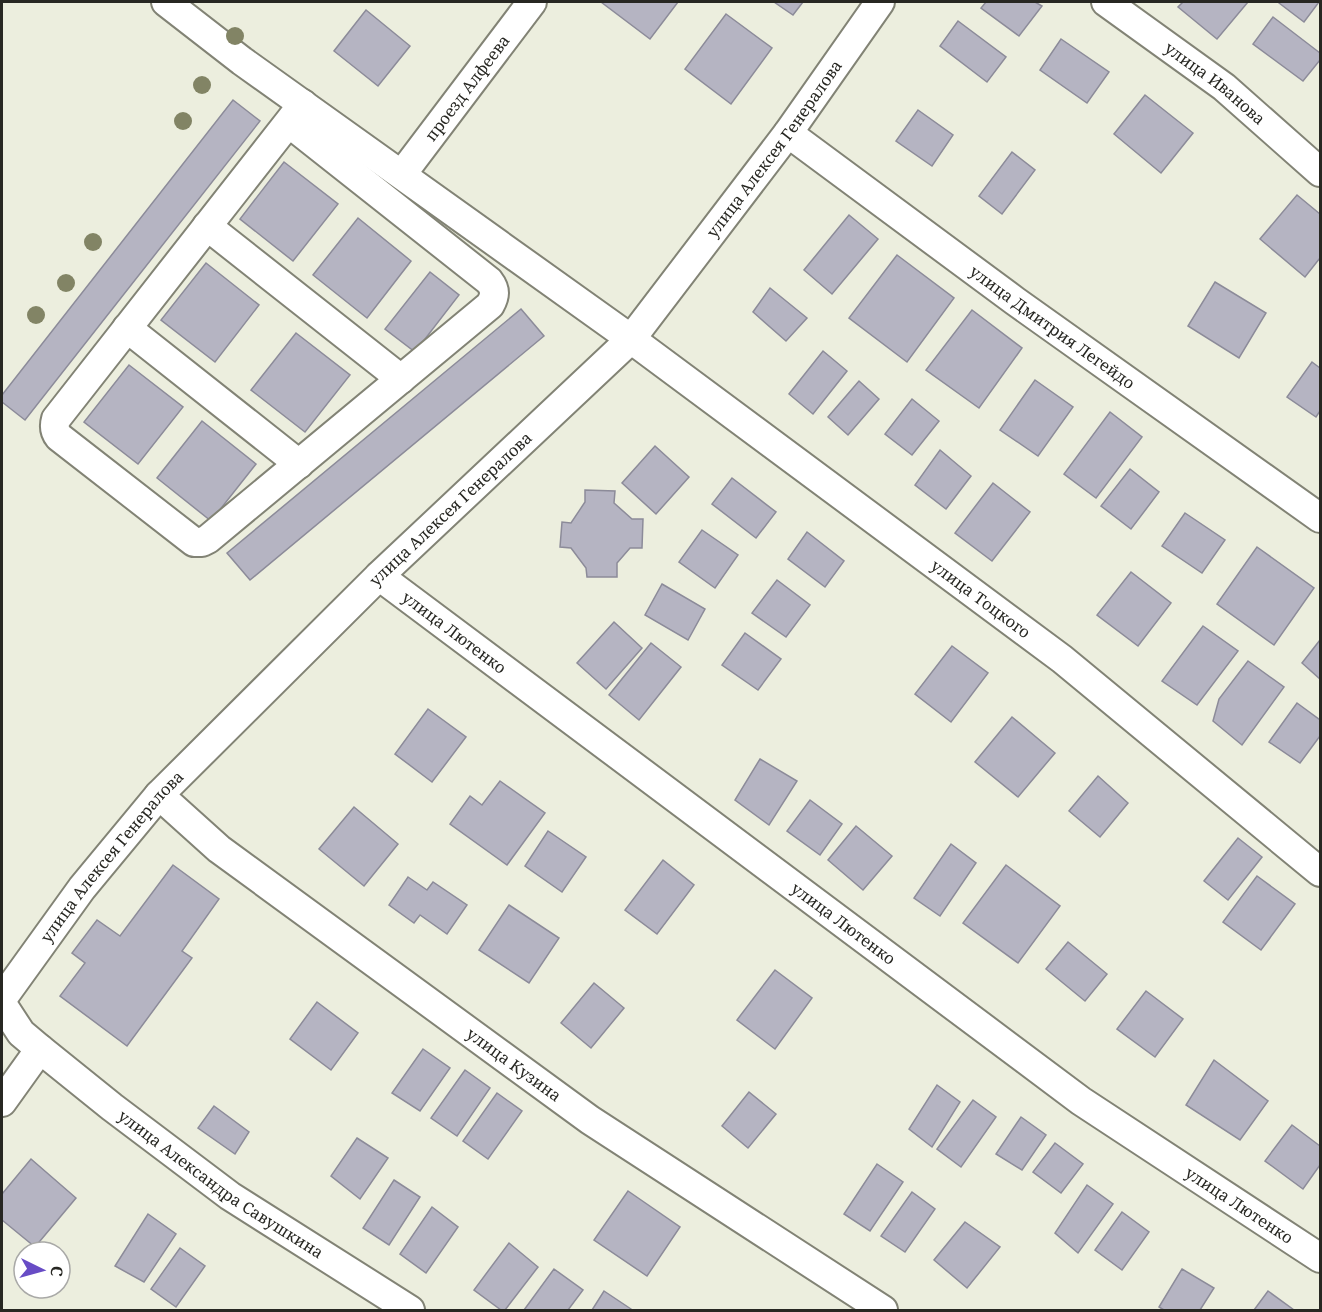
<svg xmlns="http://www.w3.org/2000/svg" width="1322" height="1312" viewBox="0 0 1322 1312" font-family="'Noto Serif',serif">
<style>
.building{fill:#b5b4c2;stroke:#8c8b99;stroke-width:1.5}
.lines{fill:none;stroke-linecap:round;stroke-linejoin:round}
.minor-casing{stroke:#828375;stroke-width:32}
.minor{stroke:#fff;stroke-width:28}
.tree{fill:#828465}
.labels{text-anchor:middle;stroke-width:5;stroke-linejoin:round;paint-order:stroke}
.street-label{font-size:16px;fill:#272722;stroke:#fff}
</style>
<rect width="100%" height="100%" fill="#eceede"/>
<!-- building -->
<g class="building">
<path d="M601 2H678L650 39Z"/>
<path d="M774 2H803L793 15Z"/>
<path d="M986 2H1035L1042 6 1019 36 981 8Z"/>
<path d="M1183 2H1248L1217 39 1178 7Z"/>
<path d="M1280 2H1319L1304 22 1279 3Z"/>
<path d="M366 10 410 46 378 86 334 51Z"/>
<path d="M726 14 772 48 731 104 685 69Z"/>
<path d="M1273 17 1320 53V60L1303 81 1253 44Z"/>
<path d="M958 21 1006 57 987 82 940 46Z"/>
<path d="M1061 39 1109 72 1087 103 1040 70Z"/>
<path d="M1145 95 1193 133 1161 173 1114 134Z"/>
<path d="M233 100 260 121 25 420 2 402V395Z"/>
<path d="M918 110 953 135 932 166 896 141Z"/>
<path d="M1012 152 1035 170 1002 214 979 196Z"/>
<path d="M284 162 338 204 293 261 240 219Z"/>
<path d="M1297 195 1320 214V258L1305 277 1260 239Z"/>
<path d="M849 215 878 239 832 294 804 270Z"/>
<path d="M358 218 411 261 367 318 313 275Z"/>
<path d="M897 255 954 298 907 362 849 318Z"/>
<path d="M206 263 259 305 215 362 161 320Z"/>
<path d="M430 272 459 295 415 352 385 329Z"/>
<path d="M1215 282 1266 313 1239 358 1188 326Z"/>
<path d="M770 288 807 318 786 341 753 312Z"/>
<path d="M521 309 544 336 250 580 227 553Z"/>
<path d="M972 310 1022 348 979 408 926 370Z"/>
<path d="M296 333 350 375 305 432 251 390Z"/>
<path d="M823 351 847 371 813 414 789 394Z"/>
<path d="M1312 362 1320 368V411L1316 417 1287 397Z"/>
<path d="M129 365 183 407 138 464 84 422Z"/>
<path d="M1035 380 1073 407 1038 456 1000 430Z"/>
<path d="M859 381 879 399 848 435 828 417Z"/>
<path d="M912 399 939 421 912 455 885 434Z"/>
<path d="M1110 412 1142 437 1096 498 1064 474Z"/>
<path d="M202 421 256 464 211 521 157 478Z"/>
<path d="M655 446 689 477 656 514 622 483Z"/>
<path d="M940 450 971 476 946 509 915 485Z"/>
<path d="M1130 469 1159 492 1131 529 1101 506Z"/>
<path d="M732 478 776 512 756 538 712 504Z"/>
<path d="M993 483 1030 512 992 561 955 533Z"/>
<path d="M585 490 615 491 614 503 632 519H643L642 548H630L617 563V577H587L586 568 571 548 560 547 562 522 571 523 585 502Z"/>
<path d="M1185 513 1225 540 1202 573 1162 546Z"/>
<path d="M702 530 738 555 715 588 679 562Z"/>
<path d="M807 532 844 561 825 587 788 559Z"/>
<path d="M1257 547 1314 588 1274 645 1217 604Z"/>
<path d="M1131 572 1171 603 1138 646 1097 615Z"/>
<path d="M777 580 810 605 786 637 752 613Z"/>
<path d="M662 584 705 609 688 640 645 615Z"/>
<path d="M614 622 642 648 606 689 577 663Z"/>
<path d="M1203 626 1238 651 1197 705 1162 681Z"/>
<path d="M745 633 781 659 758 690 722 665Z"/>
<path d="M1320 640V679L1302 663Z"/>
<path d="M651 643 681 667 639 720 609 695Z"/>
<path d="M952 646 988 673 951 722 915 694Z"/>
<path d="M1248 661 1284 687 1242 745 1213 721 1219 699Z"/>
<path d="M1297 703 1320 720V736L1300 763 1269 742Z"/>
<path d="M428 709 466 737 432 782 395 754Z"/>
<path d="M1012 717 1055 753 1018 797 975 762Z"/>
<path d="M760 759 797 781 769 825 735 800Z"/>
<path d="M1098 776 1128 803 1100 837 1069 811Z"/>
<path d="M500 781 545 813 507 865 450 824 470 796 482 805Z"/>
<path d="M810 800 842 824 820 855 787 831Z"/>
<path d="M354 807 398 844 364 886 319 849Z"/>
<path d="M856 826 892 856 863 890 828 860Z"/>
<path d="M548 831 586 857 562 892 525 866Z"/>
<path d="M1238 838 1262 857 1228 900 1204 881Z"/>
<path d="M951 844 976 863 940 916 914 898Z"/>
<path d="M663 860 694 885 657 934 625 910Z"/>
<path d="M173 865 219 899 182 951 192 958 127 1046 60 996 85 963 72 953 97 920 120 936Z"/>
<path d="M1006 865 1060 906 1018 963 963 923Z"/>
<path d="M1257 876 1295 904 1261 950 1223 922Z"/>
<path d="M408 877 427 890 433 882 467 905 447 934 420 915 414 923 389 905Z"/>
<path d="M509 905 559 938 529 983 479 950Z"/>
<path d="M1068 942 1107 974 1085 1001 1046 969Z"/>
<path d="M775 970 812 998 775 1049 737 1020Z"/>
<path d="M594 983 624 1008 591 1048 561 1023Z"/>
<path d="M1146 991 1183 1019 1155 1057 1117 1029Z"/>
<path d="M317 1002 358 1033 331 1070 290 1039Z"/>
<path d="M423 1049 450 1068 420 1111 392 1093Z"/>
<path d="M1214 1060 1268 1101 1240 1140 1186 1105Z"/>
<path d="M465 1070 490 1088 457 1136 431 1118Z"/>
<path d="M937 1085 960 1102 932 1147 909 1129Z"/>
<path d="M749 1092 776 1114 748 1148 722 1126Z"/>
<path d="M497 1093 522 1111 488 1159 463 1141Z"/>
<path d="M973 1100 996 1117 961 1167 937 1149Z"/>
<path d="M214 1106 249 1132 235 1154 198 1128Z"/>
<path d="M1021 1117 1046 1135 1022 1170 996 1154Z"/>
<path d="M1292 1125 1320 1146V1165L1303 1189 1265 1161Z"/>
<path d="M357 1138 388 1158 360 1199 331 1176Z"/>
<path d="M1055 1143 1083 1164 1061 1193 1033 1172Z"/>
<path d="M31 1159 76 1198 35 1247 2 1220V1194Z"/>
<path d="M877 1164 903 1182 870 1231 844 1214Z"/>
<path d="M394 1180 420 1197 389 1245 363 1228Z"/>
<path d="M1087 1185 1113 1204 1078 1253 1055 1233Z"/>
<path d="M628 1191 680 1227 647 1276 594 1240Z"/>
<path d="M912 1192 935 1209 905 1252 881 1236Z"/>
<path d="M432 1207 458 1227 426 1273 400 1254Z"/>
<path d="M1122 1212 1149 1232 1122 1270 1095 1250Z"/>
<path d="M148 1214 176 1234 144 1282 115 1266Z"/>
<path d="M965 1222 1000 1247 967 1288 934 1260Z"/>
<path d="M509 1243 538 1267 505 1310H501L474 1290Z"/>
<path d="M180 1248 205 1266 176 1307 151 1289Z"/>
<path d="M554 1269 583 1290 568 1310H524Z"/>
<path d="M1182 1269 1214 1288 1200 1310H1164L1159 1307Z"/>
<path d="M604 1291 631 1309 630 1310H592Z"/>
<path d="M1268 1291 1294 1310H1254Z"/>
</g>
<g class="lines">
<!-- minor casing -->
<g class="minor-casing">
<g id="minor">
<path id="s1" d="M166 2 242 61 631 339 1062 659 1320 872"/>
<path id="s2" d="M1106 2 1224 87 1320 172"/>
<path d="M289 123 489 281C496 290 495 296 490 305L208 539 202 542H194L59 437C54 431 54 426 56 419L303 104"/>
<path id="s3" d="M788 133 1015 301 1320 518"/>
<path id="s4" d="M402 174 532 2"/>
<path d="M207 226 401 379"/>
<path d="M127 328 299 464"/>
<path id="s5" d="M379 576 1081 1101 1320 1258"/>
<path id="s6" d="M159 795 219 849 590 1120 883 1310"/>
<path id="s7" d="M2 999 82 888 159 795 379 576 631 339 788 133 880 2"/>
<path d="M2 1004 21 1033 40 1049 2 1102"/>
<path id="s8" d="M40 1049 112 1107 230 1196 410 1310"/>
</g>
</g>
<!-- minor -->
<use href="#minor" class="minor"/>
</g>
<!-- trees -->
<g class="tree">
<circle cx="235" cy="36" r="9"/>
<circle cx="202" cy="85" r="9"/>
<circle cx="183" cy="121" r="9"/>
<circle cx="93" cy="242" r="9"/>
<circle cx="66" cy="283" r="9"/>
<circle cx="36" cy="315" r="9"/>
</g>
<g class="labels">
<!-- street labels -->
<g class="street-label">
<text dy="6" stroke="none"><textPath href="#s2" startOffset="136">улица Иванова</textPath></text>
<text dy="6" stroke="none"><textPath href="#s4" startOffset="108">проезд Алфеева</textPath></text>
<text dy="6" stroke="none"><textPath href="#s7" startOffset="1152">улица Алексея Генералова</textPath></text>
<text dy="6" stroke="none"><textPath href="#s3" startOffset="328">улица Дмитрия Легейдо</textPath></text>
<text dy="6" stroke="none"><textPath href="#s7" startOffset="666">улица Алексея Генералова</textPath></text>
<text dy="6" stroke="none"><textPath href="#s1" startOffset="1010">улица Тоцкого</textPath></text>
<text dy="6" stroke="none"><textPath href="#s5" startOffset="94">улица Лютенко</textPath></text>
<text dy="6" stroke="none"><textPath href="#s7" startOffset="180">улица Алексея Генералова</textPath></text>
<text dy="6" stroke="none"><textPath href="#s5" startOffset="580">улица Лютенко</textPath></text>
<text dy="6" stroke="none"><textPath href="#s6" startOffset="446">улица Кузина</textPath></text>
<text dy="6" stroke="none"><textPath href="#s8" startOffset="226">улица Александра Савушкина</textPath></text>
<text dy="6" stroke="none"><textPath href="#s5" startOffset="1066">улица Лютенко</textPath></text>
</g>
</g>
<!-- border -->
<rect width="1322" height="1312" fill="none" stroke="#272722" stroke-width="6"/>
<!-- north arrow -->
<g transform="translate(42 1270) rotate(95)"><circle r="28" fill="#ffffff" stroke="#a9a9a7" stroke-width="1.5"/>
<path d="M0-4.5L10 22L0 15L-10 22Z" fill="#684cc5"/>
<text y="-9" font-size="16" font-weight="bold" text-anchor="middle" fill="#272722">С</text>
</g>
</svg>
